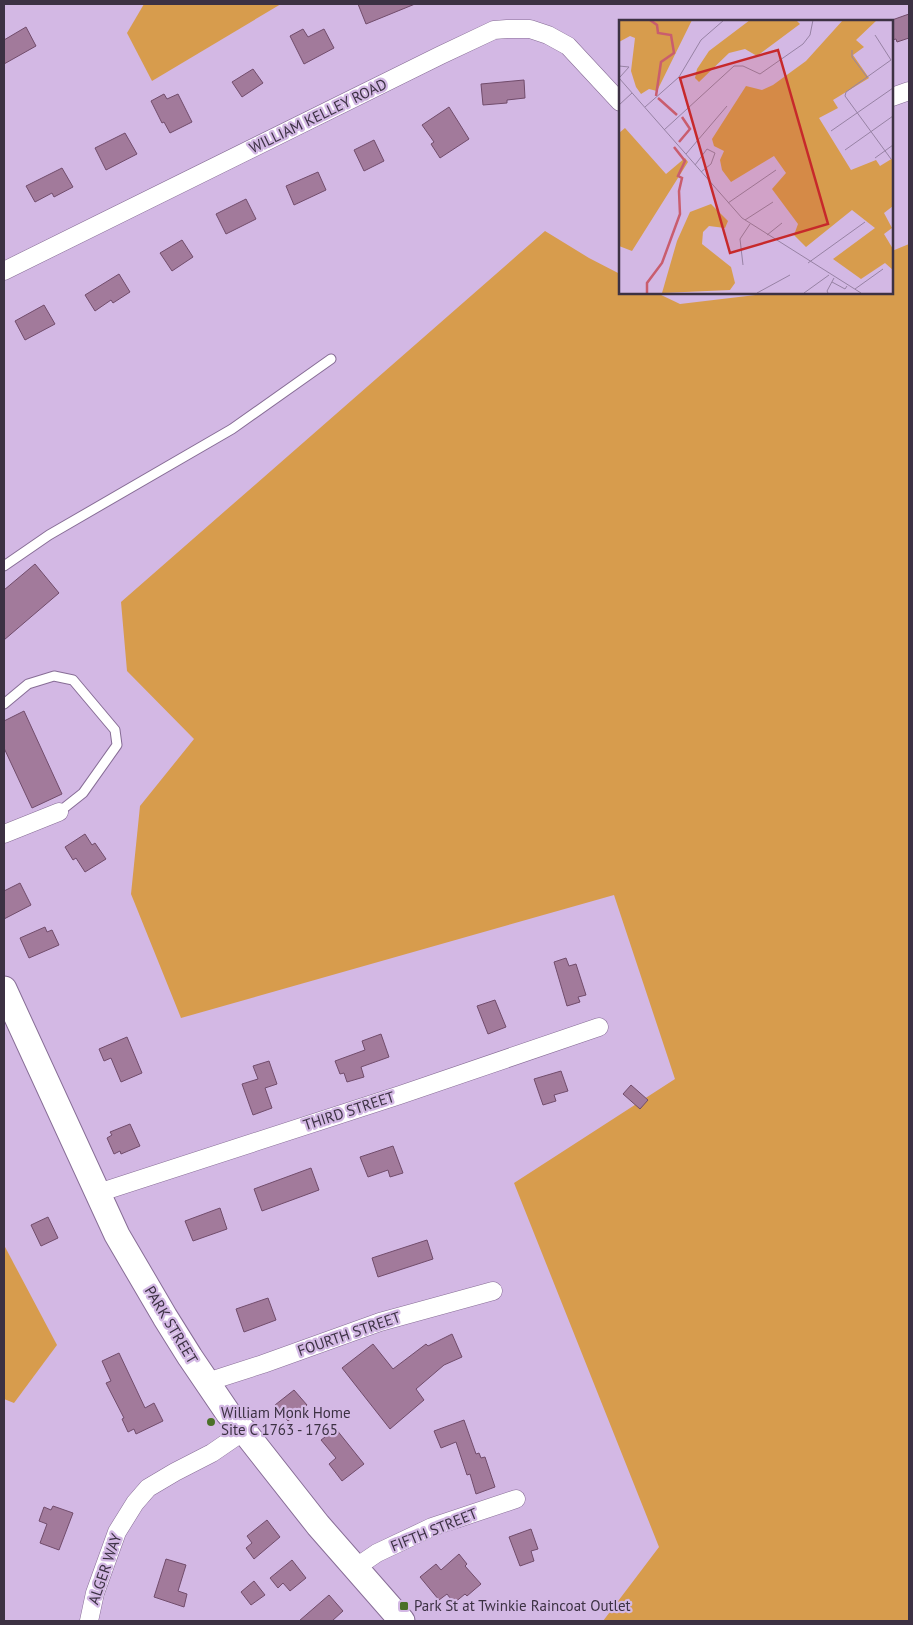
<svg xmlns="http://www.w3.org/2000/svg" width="913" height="1625" viewBox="0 0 913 1625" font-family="'PT Sans',sans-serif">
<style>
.green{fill:#d79c4d}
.building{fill:#a27a9b;stroke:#714c6b}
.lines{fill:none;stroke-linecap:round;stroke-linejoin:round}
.service-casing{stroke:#876d96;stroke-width:11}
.minor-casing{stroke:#876d96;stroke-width:19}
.secondary-casing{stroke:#876d96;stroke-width:27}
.service{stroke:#fff;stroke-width:9}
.minor{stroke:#fff;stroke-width:18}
.secondary{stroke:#fff;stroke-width:25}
.poi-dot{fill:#4b7029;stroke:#d3b8e4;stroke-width:2}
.labels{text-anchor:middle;stroke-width:4.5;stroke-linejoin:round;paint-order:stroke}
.street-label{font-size:15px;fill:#3c3143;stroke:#d3b8e4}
.poi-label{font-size:15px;fill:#3c3143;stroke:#d3b8e4;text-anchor:start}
.inset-river{fill:none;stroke:#c95d6e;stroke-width:2.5}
.inset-road{fill:none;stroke:#9782a4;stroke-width:1}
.view{fill:#c7292b;fill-opacity:0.15;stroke:#c7292b;stroke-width:2.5}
.inset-edge{fill:none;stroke:#3c3143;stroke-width:2.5}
</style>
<rect width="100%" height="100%" fill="#d3b8e4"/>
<!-- green -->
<g class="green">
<path d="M144 4H281L152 81 127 33Z"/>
<path d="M545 231 589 258 620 274V292L657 293 680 304 781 292H892V251L909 244V1621H603L659 1547 514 1183 675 1079 614 895 181 1018 131 894 140 806 194 739 127 671 121 602Z"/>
<path d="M4 1245 57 1345 14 1403 4 1399Z"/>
</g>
<!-- building -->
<g class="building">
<path d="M358 4H415L366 24Z"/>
<path d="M909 14V38L897 42 896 39 892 40V20Z"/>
<path d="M26 27 36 46 4 64V40Z"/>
<path d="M303 29 308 37 324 29 334 48 304 64 290 36Z"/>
<path d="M253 69 263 83 242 97 232 82Z"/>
<path d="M524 80 525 98 507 100V103L483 105 481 84Z"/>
<path d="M164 94 167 99 178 94 192 122 170 133 164 122 162 123 151 101Z"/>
<path d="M449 107 469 139 440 158 431 144 434 142 422 125Z"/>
<path d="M125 133 137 154 106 170 95 148Z"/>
<path d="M374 140 384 161 364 171 354 150Z"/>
<path d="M62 168 73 187 54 197 52 193 35 202 26 186Z"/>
<path d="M318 172 326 190 294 205 286 186Z"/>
<path d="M246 199 256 219 226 234 216 214Z"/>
<path d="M182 240 193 257 172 271 160 253Z"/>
<path d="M119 274 130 292 113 303 111 300 95 311 85 295Z"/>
<path d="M44 305 55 324 25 340 15 321Z"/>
<path d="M35 564 59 593 4 640V590Z"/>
<path d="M24 711 62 794 32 808 4 748V721Z"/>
<path d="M85 834 92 845 95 843 106 859 85 872 76 858 73 860 65 847Z"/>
<path d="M20 883 31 905 4 919V891Z"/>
<path d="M45 927 47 932 52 930 59 945 29 958 20 938Z"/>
<path d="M566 958 569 966 576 964 586 995 578 997 580 1002 567 1006 554 962Z"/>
<path d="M495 1000 506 1027 488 1034 477 1006Z"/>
<path d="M381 1034 389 1057 361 1067 364 1077 347 1082 344 1073 340 1074 335 1061 365 1050 362 1041Z"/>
<path d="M127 1037 142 1073 121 1082 111 1058 104 1061 99 1049Z"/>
<path d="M269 1061 277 1084 265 1088 272 1108 253 1115 242 1084 258 1079 253 1066Z"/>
<path d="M561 1071 568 1091 554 1095 556 1101 543 1105 534 1079Z"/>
<path d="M631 1085 648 1100 640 1109 623 1094Z"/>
<path d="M130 1124 140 1146 121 1154 120 1151 114 1154 107 1138 112 1135 110 1132Z"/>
<path d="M393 1146 403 1173 390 1177 388 1170 368 1177 360 1157Z"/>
<path d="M311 1168 319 1190 262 1211 254 1189Z"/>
<path d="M220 1208 227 1229 193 1241 185 1221Z"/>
<path d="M48 1217 58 1238 41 1246 31 1225Z"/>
<path d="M427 1240 433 1259 378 1277 372 1258Z"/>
<path d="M268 1298 276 1320 244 1332 236 1309Z"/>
<path d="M452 1334 462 1357 444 1365 416 1389 424 1400 390 1429 342 1368 373 1344 393 1369 426 1344 428 1346Z"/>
<path d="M119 1353 145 1408 154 1403 163 1421 136 1434 134 1429 128 1432 122 1419 124 1418 106 1383 111 1381 102 1361Z"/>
<path d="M294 1390 307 1405 288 1421 275 1405Z"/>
<path d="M464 1420 476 1454 479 1453 481 1458 485 1457 495 1487 476 1494 470 1474 467 1475 456 1442 441 1448 434 1431Z"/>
<path d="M336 1429 364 1464 342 1481 329 1464 336 1458 321 1440Z"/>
<path d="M53 1506 73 1513 59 1550 40 1543 47 1524 39 1521 44 1507 51 1510Z"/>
<path d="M267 1520 280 1537 254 1559 246 1548 252 1543 247 1536Z"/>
<path d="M531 1529 538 1549 531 1551 534 1561 520 1566 509 1537Z"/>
<path d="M459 1554 467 1564 465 1566 481 1584 467 1596 465 1594 454 1603 447 1594 439 1600 420 1577 436 1564 441 1570Z"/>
<path d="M166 1559 186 1565 178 1591 187 1594 184 1607 154 1597Z"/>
<path d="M292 1560 306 1578 290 1591 283 1583 278 1588 270 1578Z"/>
<path d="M254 1581 265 1595 251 1605 241 1592Z"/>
<path d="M329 1595 343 1611 332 1621H299Z"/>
</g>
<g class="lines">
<!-- service casing -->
<g class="service-casing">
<g id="service">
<path d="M4 566 49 535 232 429 331 359"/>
<path d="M4 704 28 684 54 676 73 680 115 730 117 745 83 793 59 812"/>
</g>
</g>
<!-- minor casing -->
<g class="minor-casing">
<g id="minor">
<path d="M892 97 909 91"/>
<path d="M4 271 441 55 494 30 507 29H530L548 35 568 46 620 102"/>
<path d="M4 834 59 812"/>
<path d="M98 1193 400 1095 599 1027"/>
<path d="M207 1382 263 1364 380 1322 493 1291"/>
<path d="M355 1568 377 1553 432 1527 516 1499"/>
<path d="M89 1621 95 1593 117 1532 135 1503 148 1488 175 1472 212 1453 244 1431"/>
</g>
</g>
<!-- secondary casing -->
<g class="secondary-casing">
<path id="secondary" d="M4 989 117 1235 165 1317 190 1357 228 1413 244 1431 318 1525 402 1621"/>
</g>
<!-- service -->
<use href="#service" class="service"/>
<!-- minor -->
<use href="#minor" class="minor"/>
<!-- secondary -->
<use href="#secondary" class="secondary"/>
</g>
<!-- markers -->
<g class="poi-dot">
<circle cx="211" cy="1422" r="5"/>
<rect x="399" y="1601" width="10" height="10" rx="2.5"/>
</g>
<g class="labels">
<!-- street labels -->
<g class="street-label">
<text transform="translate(318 116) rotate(-26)" y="5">WILLIAM KELLEY ROAD</text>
<text transform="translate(349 1111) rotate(-18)" y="5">THIRD STREET</text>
<text transform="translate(171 1325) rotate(59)" y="5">PARK STREET</text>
<text transform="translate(349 1334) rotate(-19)" y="5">FOURTH STREET</text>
<text transform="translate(434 1530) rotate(-22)" y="5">FIFTH STREET</text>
<text transform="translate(105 1569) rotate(-71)" y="5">ALGER WAY</text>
</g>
<!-- poi labels -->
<g class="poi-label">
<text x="221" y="1418">William Monk Home<tspan x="221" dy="17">Site C 1763 - 1765</tspan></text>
<text x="414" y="1611">Park St at Twinkie Raincoat Outlet</text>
</g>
</g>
<!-- overview -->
<g transform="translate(619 20)">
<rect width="274" height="274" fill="#d3b8e4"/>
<path d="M0 0H73L38 71 30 69 22 74 17 67 12 51 16 18 11 16 0 22ZM131 0H177L181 4 138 36 126 29 110 33 80 62 76 58 78 49 90 31ZM224 0H258L237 20 245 27 234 35 250 58 214 80 219 88 200 98 232 150 257 140 261 146 274 138V186L265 193 273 208 265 214 274 229V250L266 243 242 259 214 239 256 208 233 190 187 227 175 215 179 204 153 169 167 153 155 136 112 162 103 150 101 140 105 131 95 126 93 119 127 66 143 70 154 65 187 41ZM6 108 47 154 66 138 69 142 13 231 0 226V113ZM92 184 109 201 106 208 90 206 84 212 83 224 112 247 116 263 111 270 43 273 58 221 71 192Z" fill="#d79c4d"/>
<path class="inset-river" d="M31 0 38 5 39 13 52 15 55 33 42 42 37 76M39 78 58 95M60 122 71 109 63 97M28 273V263L43 243 61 194 60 171 63 158 59 156 66 141 55 127"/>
<path class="inset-road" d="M256 15 272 40 227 72 226 76 272 139M233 30V37L248 57M0 46 10 47 1 57M0 58 123 198 242 273M0 85 13 73M26 87 60 57 82 20 105 0M45 110 115 46H124L141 54 184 24 191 15 194 0M212 111 274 68M226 130 274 96M67 134 108 86M256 138 274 125M76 145 88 129 96 133 92 144 82 152M109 183 157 150M126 200 154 182M148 215 163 203M189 243 246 202M124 245 121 219 131 204M213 262 226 269 228 266M236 269 264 249M138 273 171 255M185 273 210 255M209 273 208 271 215 258"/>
<path class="view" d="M159 30 209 204 111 233 61 58Z"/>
<rect width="274" height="274" class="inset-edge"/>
</g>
<!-- border -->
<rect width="913" height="1625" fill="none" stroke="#3c3143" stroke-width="10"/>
</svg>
